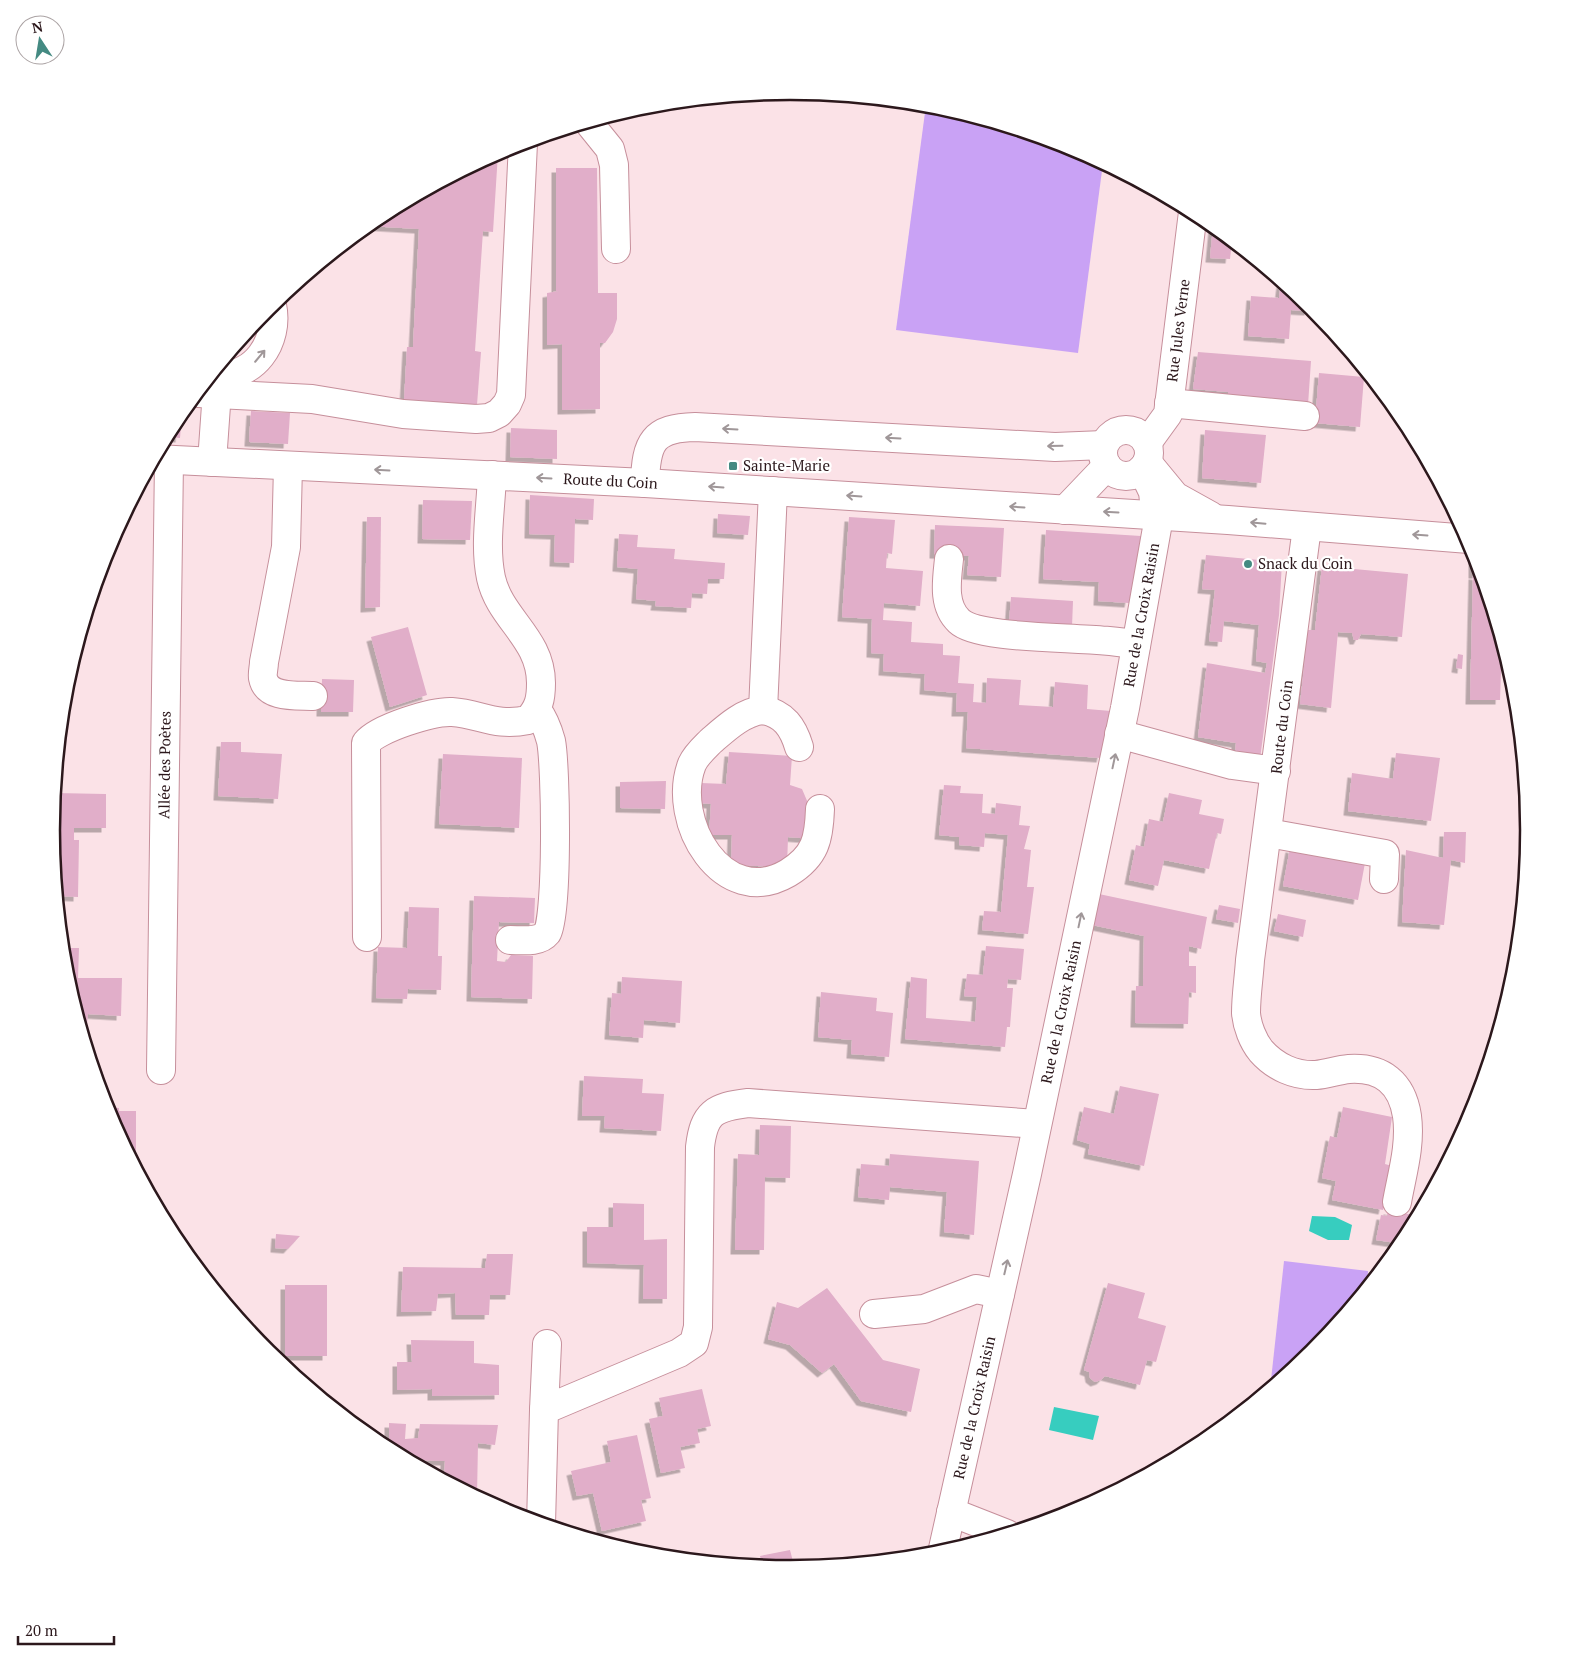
<svg xmlns="http://www.w3.org/2000/svg" width="1581" height="1661" viewBox="0 0 1581 1661" font-family="'PT Serif',serif">
<style>
.green{fill:#c9a2f5}
.water{fill:#37cdbf}
.building{fill:#e1aec9;filter:url(#shadow)}
.lines{fill:none;stroke-linecap:round;stroke-linejoin:round}
.minor-casing{stroke:#c68f9b;stroke-width:30}
.major-casing{stroke:#c68f9b;stroke-width:30}
.minor{stroke:#fff;stroke-width:28}
.major{stroke:#fff;stroke-width:28}
.oneway{stroke:#a09799}
.poi-dot{fill:#448a82;stroke:#fff;stroke-width:2}
.labels{text-anchor:middle;stroke-width:4.5;stroke-linejoin:round;paint-order:stroke}
.street-label{font-size:15px;fill:#2c181c;stroke:#fff}
.poi-label{font-size:15px;fill:#2c181c;stroke:#fff;text-anchor:start}
.rim{fill:none;stroke:#2c181c;stroke-width:2.5}
</style>
<defs>
<filter id="shadow"><feDropShadow dx="-4.5" dy="4.5" stdDeviation="0" flood-color="#0004"/></filter>
</defs>
<rect width="100%" height="100%" fill="#fbe2e7"/>
<!-- green -->
<g class="green">
<path d="M926 105 1074 148 1103 163 1078 353 896 330Z"/>
<path d="M1284 1261 1368 1271 1367 1288 1313 1353 1270 1389Z"/>
</g>
<!-- water -->
<g class="water">
<path d="M1312 1216 1335 1217 1352 1225 1349 1240H1328L1309 1231Z"/>
<path d="M1054 1407 1099 1416 1093 1440 1049 1430Z"/>
</g>
<!-- building -->
<g class="building">
<path d="M498 153 493 232 483 231 475 351 481 352 477 405 404 401 407 347H413L419 229 368 226 380 216Z"/>
<path d="M556 168H597L598 293H617V319L613 332 605 343H600V409L562 410V344L547 345V293L559 291H556Z"/>
<path d="M1213 227 1232 241 1230 259 1210 258Z"/>
<path d="M1281 283 1309 305V311L1291 310 1289 339 1248 336 1251 296 1279 298Z"/>
<path d="M1198 352 1311 361 1308 405 1228 397V392L1193 389Z"/>
<path d="M1319 373 1364 377 1360 427 1315 423Z"/>
<path d="M251 411 290 413 288 444 249 442Z"/>
<path d="M182 413 180 438 167 437 176 420Z"/>
<path d="M511 428 557 430V459L510 457Z"/>
<path d="M1205 430 1266 435 1261 483 1202 478Z"/>
<path d="M530 495 594 499 593 520 575 519 574 563 554 562 555 535 529 534Z"/>
<path d="M423 500 472 501 470 540 422 539Z"/>
<path d="M718 514 750 516 748 535 717 533Z"/>
<path d="M367 517H381L380 607 365 608Z"/>
<path d="M849 517 895 520 892 554 887 553 886 568 923 571 920 606 884 603 883 620 912 622 911 642 943 644V655L960 656 958 683 974 684 973 702 986 703 987 678 1021 680 1019 705 1053 707 1055 682 1088 685 1087 709 1111 711 1101 758 966 748 968 712H956L957 693 924 690 925 674 883 671 884 654 871 653 872 619 842 617Z"/>
<path d="M935 525 1004 528 1001 577 967 575 969 556 934 554Z"/>
<path d="M1046 530 1141 536 1129 603 1098 601 1099 582 1043 579Z"/>
<path d="M619 534 638 535 637 547 675 549 674 559 725 563 724 579H708L707 594 692 593 691 608 655 606 656 601 636 599 638 569 617 567Z"/>
<path d="M1206 555 1282 562 1279 615 1260 759 1235 755 1236 743 1198 737 1207 663 1265 673 1267 663 1256 661 1259 625 1224 621 1222 642 1209 641 1215 590 1202 589Z"/>
<path d="M1473 557H1476L1482 574H1473Z"/>
<path d="M1322 566 1408 574 1402 637 1361 634 1358 640H1354L1352 633 1338 632 1331 708 1300 704 1308 630H1315Z"/>
<path d="M1473 575 1482 576 1502 641 1500 700H1470Z"/>
<path d="M1011 597 1073 601 1072 627 1009 624Z"/>
<path d="M408 627 427 695 390 707 371 637Z"/>
<path d="M1458 654 1463 655 1462 669 1456 668Z"/>
<path d="M322 679 354 680 353 712H321Z"/>
<path d="M221 742H241V752L282 754 278 799 218 796Z"/>
<path d="M729 752 792 756 790 785 802 789 808 803 815 804 813 839 788 837 787 867 731 865 732 835H709L711 804 700 803 701 783 726 784Z"/>
<path d="M1396 753 1440 758 1431 821 1348 811 1352 773 1393 779Z"/>
<path d="M443 754 522 758 519 828 439 824Z"/>
<path d="M666 781 665 809 620 808V782Z"/>
<path d="M944 785 961 786 960 793 983 794 982 813 995 814 996 803 1021 806 1019 825 1030 826 1024 849 1031 850 1027 887H1034L1028 934 982 930 984 911 1001 912 1008 835 985 833 984 847 959 845V837L939 835Z"/>
<path d="M55 793 106 794V828H74V840H79L78 897 58 896 51 830Z"/>
<path d="M1169 793 1202 800 1199 814 1224 819 1221 834 1217 833 1209 869 1164 860 1158 886 1129 880 1136 845 1144 847 1149 819 1163 822Z"/>
<path d="M1444 832H1466L1465 863 1451 860 1444 925 1402 922 1406 850 1443 858Z"/>
<path d="M1290 848 1365 863 1358 900 1283 886Z"/>
<path d="M1099 894 1207 917 1201 949 1189 946V966H1196V993L1189 992 1188 1024 1135 1023 1136 986H1143L1144 936 1092 925Z"/>
<path d="M474 896 535 898 534 923 499 922 497 961 506 962 511 955 533 956 532 999 471 997Z"/>
<path d="M1219 905 1240 909 1238 923 1216 919Z"/>
<path d="M409 907 439 908 438 956H442L441 990 408 989 407 999 376 998 378 947 407 948Z"/>
<path d="M1278 914 1306 920 1303 937 1274 931Z"/>
<path d="M986 946 1024 949 1021 980 1008 979 1007 988H1013L1010 1027H1007L1005 1047 905 1039 911 977 927 979 926 1018 975 1022 977 997 964 996 967 974 983 975Z"/>
<path d="M63 948H79L78 978H122L121 1016 88 1014 86 1035H84L65 974Z"/>
<path d="M622 977 682 981 680 1023 644 1020 643 1038 609 1035 612 993 621 994Z"/>
<path d="M821 992 877 998 876 1011 893 1013 889 1057 851 1054 852 1040 818 1037Z"/>
<path d="M584 1076 643 1079 642 1093 664 1094 661 1131 604 1128 605 1116H582Z"/>
<path d="M1120 1086 1159 1094 1144 1166 1088 1154 1090 1144 1077 1140 1084 1107 1114 1114Z"/>
<path d="M106 1107 119 1108V1111H136V1151H128Z"/>
<path d="M1343 1107 1392 1117 1385 1164 1392 1166 1383 1210 1332 1200 1336 1181 1322 1178 1330 1136 1337 1138Z"/>
<path d="M760 1125 791 1126 790 1178 765 1177 764 1250H735L738 1154 759 1155Z"/>
<path d="M890 1154 979 1161 974 1235 944 1232 947 1192 890 1187 889 1200 858 1197 861 1164 889 1166Z"/>
<path d="M613 1203 644 1204V1240L667 1239V1299H643L644 1265 587 1263V1227H613Z"/>
<path d="M1388 1210 1418 1216 1403 1244 1376 1240 1381 1215 1387 1216Z"/>
<path d="M276 1234 300 1236 288 1249 275 1248Z"/>
<path d="M487 1254H513L510 1295H490L489 1315H456L455 1293 438 1294 436 1311 401 1312 403 1267 485 1268Z"/>
<path d="M1108 1283 1145 1293 1138 1318 1166 1326 1156 1362 1147 1360 1140 1385 1105 1376 1101 1380 1095 1382 1090 1378 1089 1372 1084 1370Z"/>
<rect x="285" y="1285" width="42" height="71"/>
<path d="M827 1288 883 1360 920 1369 911 1412 861 1401 834 1364 822 1373 790 1345 768 1339 777 1302 798 1308Z"/>
<path d="M411 1340 474 1341V1363L499 1365V1395L432 1396V1389L397 1390V1362H412Z"/>
<path d="M702 1389 711 1426 697 1429 700 1443 680 1447 685 1468 661 1473 649 1419 663 1416 659 1398Z"/>
<path d="M389 1423 406 1424 405 1439 418 1438 420 1424 498 1425 495 1445 478 1443 477 1496 444 1480 445 1461 409 1460 389 1450Z"/>
<path d="M637 1435 651 1498 641 1500 646 1521 602 1531 593 1493 577 1496 571 1471 611 1462 607 1441Z"/>
<path d="M790 1550 795 1569 763 1567 760 1556Z"/>
</g>
<g class="lines">
<!-- minor casing -->
<g class="minor-casing">
<g id="minor">
<path d="M589 123 610 149 614 165 616 249"/>
<path d="M213 374C254 381 280 341 272 305"/>
<path d="M198 393 312 399 403 414 476 419 489 418 499 413 507 404 511 395 523 143"/>
<path d="M1169 403 1305 416"/>
<path id="s1" d="M1147 443 1168 414 1193 212"/>
<path d="M212 462 218 377"/>
<path d="M288 466 286 547 264 662C264 667 262 674 263 678 267 699 298 695 313 696"/>
<path d="M645 483C646 442 653 428 695 427L1055 447 1104 445"/>
<path d="M773 491 763 710C743 712 726 728 711 741 704 748 696 755 692 764 670 821 723 911 788 873 816 856 819 838 820 809"/>
<path d="M1307 527 1250 960C1249 977 1246 995 1246 1013 1247 1026 1253 1041 1261 1051 1275 1067 1295 1076 1316 1075 1327 1074 1338 1070 1349 1069 1382 1067 1402 1083 1407 1116 1411 1145 1402 1174 1397 1202"/>
<path d="M949 559C947 579 942 605 959 621 981 642 1099 635 1136 645"/>
<path d="M763 710C784 714 793 727 799 747"/>
<path d="M1119 734 1232 765 1276 771"/>
<path d="M1268 833 1385 854 1384 879"/>
<path d="M367 937 366 743C378 728 433 711 452 712 481 714 495 727 528 720 539 708 541 699 541 683 541 638 500 619 491 578 484 545 491 508 492 475"/>
<path d="M510 940C521 940 539 943 547 933 558 916 556 766 551 741 548 730 544 719 537 710"/>
<path id="s2" d="M161 1070 169 460"/>
<path d="M874 1314 924 1309 976 1289 1000 1294"/>
<path d="M544 1410 547 1344"/>
<path d="M951 1512 1007 1534"/>
<path d="M541 1524 544 1410 679 1353 694 1343 698 1327 700 1147C704 1113 714 1107 748 1103L1037 1124"/>
<path id="s3" d="M942 1553 1027 1174 1125 708 1157 528 1153 492 1142 469"/>
</g>
</g>
<!-- major casing -->
<g class="major-casing">
<g id="major">
<circle cx="1126" cy="453" r="23"/>
<path id="s4" d="M155 459 645 483 1228 520 1469 539"/>
<path d="M1147 462 1175 496 1211 516"/>
<path d="M1065 510 1107 466"/>
</g>
</g>
<!-- minor -->
<use href="#minor" class="minor"/>
<!-- major -->
<use href="#major" class="major"/>
</g>
<!-- one-way arrows -->
<defs><path id="oneway-shaft" d="M-6 0H5M1.5-3L5.5 0L1.5 3" fill="none" stroke-width="1.6" stroke-linecap="round" stroke-linejoin="round" transform="scale(1.25)"/></defs>
<g class="oneway">
<use href="#oneway-shaft" transform="translate(260 356) rotate(-50)"/>
<use href="#oneway-shaft" transform="translate(730 429) rotate(-177)"/>
<use href="#oneway-shaft" transform="translate(893 438) rotate(-177)"/>
<use href="#oneway-shaft" transform="translate(1055 446) rotate(179)"/>
<use href="#oneway-shaft" transform="translate(382 470) rotate(-177)"/>
<use href="#oneway-shaft" transform="translate(544 478) rotate(-177)"/>
<use href="#oneway-shaft" transform="translate(716 487) rotate(-176)"/>
<use href="#oneway-shaft" transform="translate(854 496) rotate(-176)"/>
<use href="#oneway-shaft" transform="translate(1017 507) rotate(-176)"/>
<use href="#oneway-shaft" transform="translate(1111 512) rotate(-177)"/>
<use href="#oneway-shaft" transform="translate(1258 523) rotate(-175)"/>
<use href="#oneway-shaft" transform="translate(1420 535) rotate(-176)"/>
<use href="#oneway-shaft" transform="translate(1114 761) rotate(-78)"/>
<use href="#oneway-shaft" transform="translate(1080 920) rotate(-78)"/>
<use href="#oneway-shaft" transform="translate(1006 1267) rotate(-77)"/>
</g>
<!-- markers -->
<g class="poi-dot">
<rect x="728" y="461" width="10" height="10" rx="2.5"/>
<circle cx="1248" cy="564" r="5"/>
</g>
<g class="labels">
<!-- street labels -->
<g class="street-label">
<text dy="5" stroke="none"><textPath href="#s1" startOffset="120">Rue Jules Verne</textPath></text>
<text dy="5" stroke="none"><textPath href="#s4" startOffset="456">Route du Coin</textPath></text>
<text dy="5" stroke="none"><textPath href="#s3" startOffset="959">Rue de la Croix Raisin</textPath></text>
<text transform="translate(1282 727) rotate(-83)" y="5">Route du Coin</text>
<text dy="5" stroke="none"><textPath href="#s2" startOffset="305">Allée des Poètes</textPath></text>
<text dy="5" stroke="none"><textPath href="#s3" startOffset="554">Rue de la Croix Raisin</textPath></text>
<text dy="5" stroke="none"><textPath href="#s3" startOffset="149">Rue de la Croix Raisin</textPath></text>
</g>
<!-- poi labels -->
<g class="poi-label">
<text x="743" y="471">Sainte-Marie</text>
<text x="1258" y="569">Snack du Coin</text>
</g>
</g>
<!-- crop -->
<path d="M0 0H1581V1661H0ZM60 830a730 730 0 1 1 1460 0a730 730 0 1 1-1460 0Z" fill="#fff" fill-rule="evenodd"/>
<path class="rim" d="M60 830a730 730 0 1 1 1460 0a730 730 0 1 1-1460 0Z"/>
<!-- north arrow -->
<g transform="translate(40 40) rotate(348)"><circle r="24" fill="#ffffff" stroke="#aba3a4"/>
<path d="M0-4L9 19L0 12L-9 19Z" fill="#448a82"/>
<text y="-8" font-size="14" font-weight="bold" text-anchor="middle" fill="#2c181c">N</text>
</g>
<!-- scale -->
<path d="M18 1636v8h96v-8" fill="none" stroke="#2c181c" stroke-width="2.5"/>
<text x="25" y="1636" font-size="15" fill="#2c181c" stroke="#ffffff" stroke-width="4" paint-order="stroke">20 m</text>
</svg>
